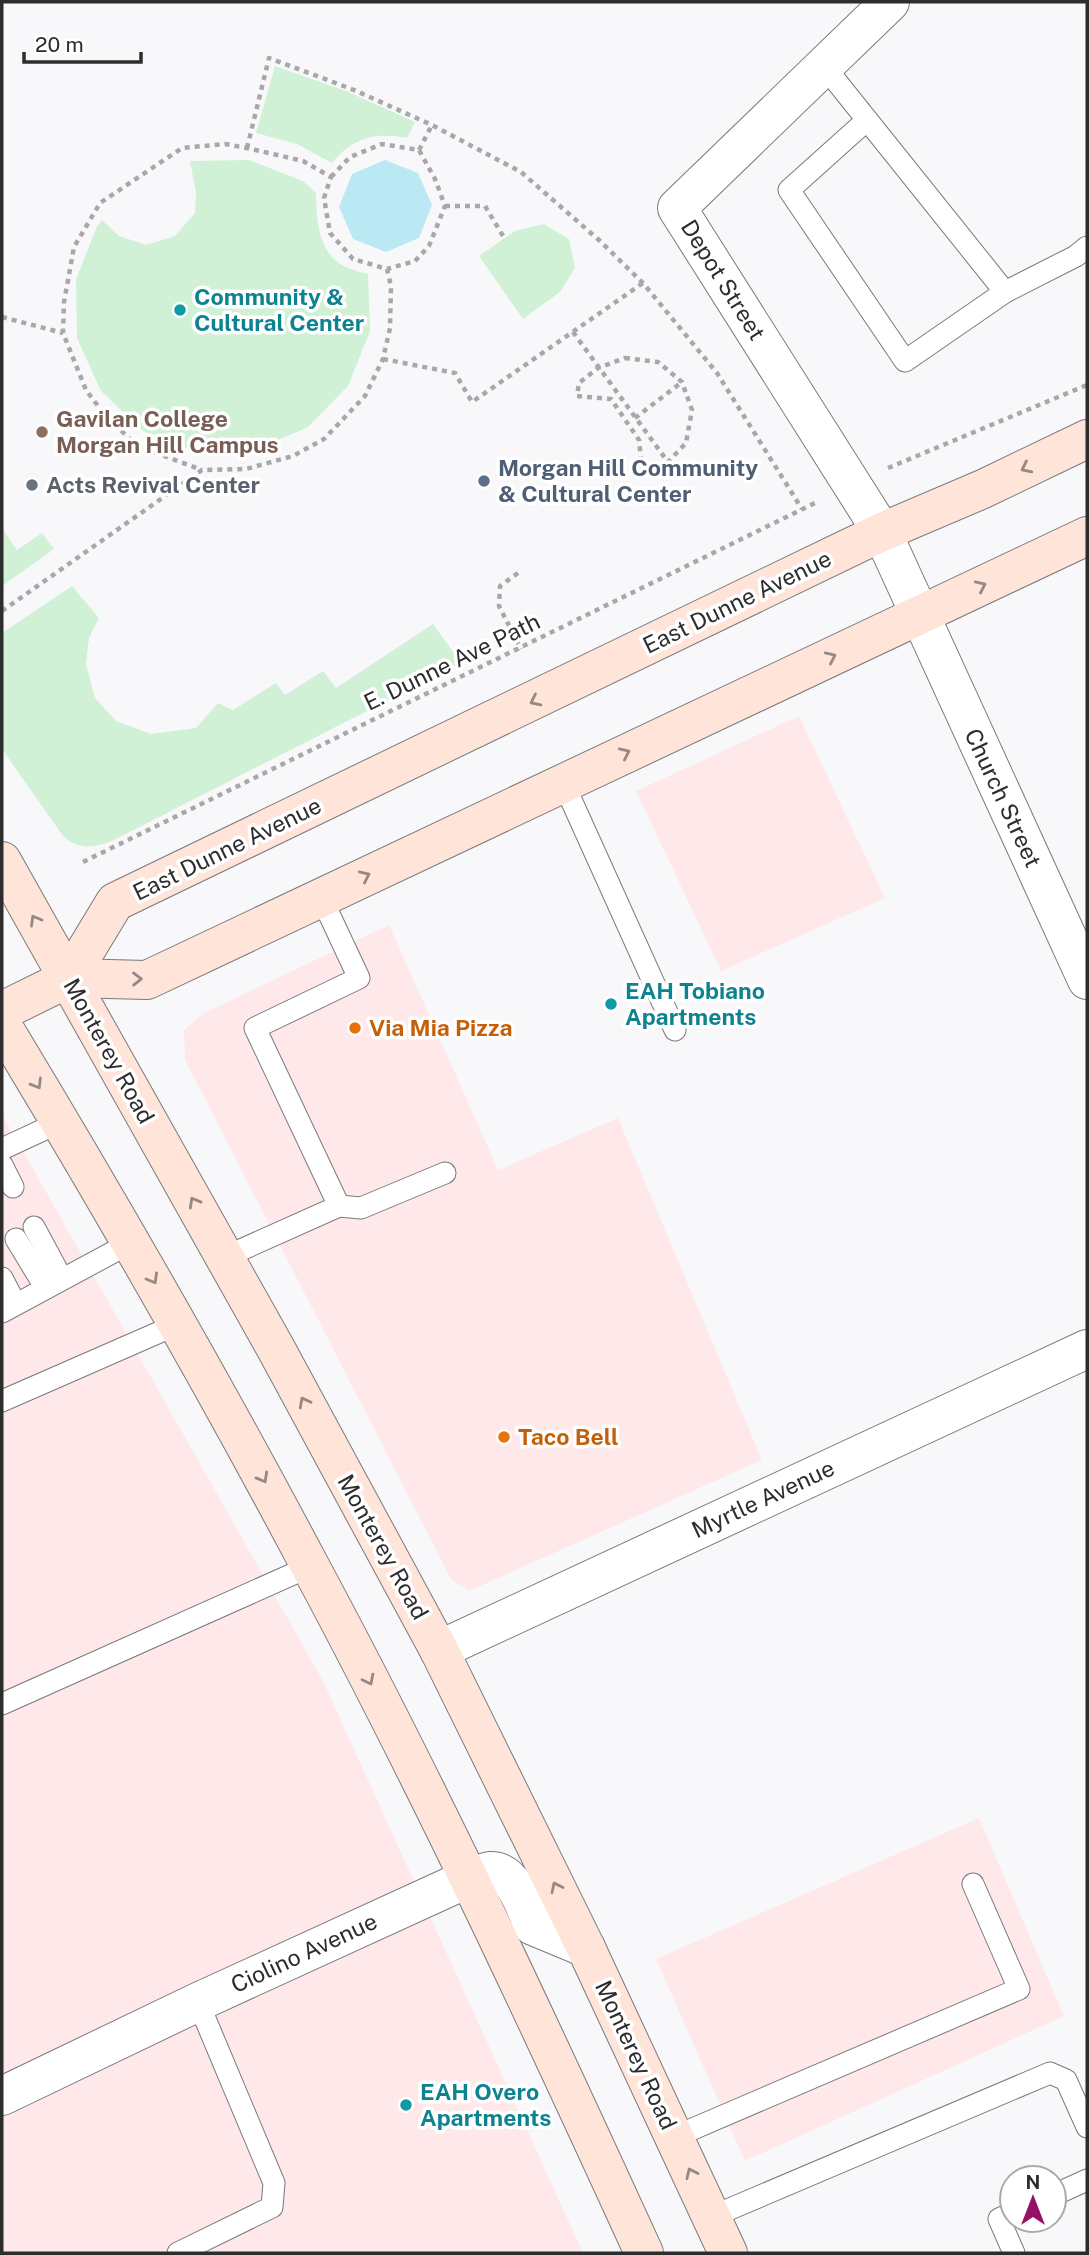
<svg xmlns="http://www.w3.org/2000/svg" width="1089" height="2255" viewBox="0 0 1089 2255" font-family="'Public Sans',sans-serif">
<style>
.commercial{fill:#fee8ea}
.green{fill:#d0f1d6}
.water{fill:#bae9f4}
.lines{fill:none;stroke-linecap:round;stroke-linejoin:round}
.service-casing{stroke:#7a7a7b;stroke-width:23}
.minor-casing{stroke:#7a7a7b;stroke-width:40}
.secondary-casing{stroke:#7a7a7b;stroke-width:40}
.path{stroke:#a8a8aa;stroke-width:4.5;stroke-dasharray:5 5;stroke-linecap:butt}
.service{stroke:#fff;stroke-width:21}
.minor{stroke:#fff;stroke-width:38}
.secondary{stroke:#fee4d9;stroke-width:38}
.oneway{stroke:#968884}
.culture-dot{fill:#0f9aa8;stroke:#fff;stroke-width:2.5}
.education-dot{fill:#8d6e63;stroke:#fff;stroke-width:2.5}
.service-dot{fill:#5c6f8a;stroke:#fff;stroke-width:2.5}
.worship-dot{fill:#6b7280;stroke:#fff;stroke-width:2.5}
.food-dot{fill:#e8710a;stroke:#fff;stroke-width:2.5}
.labels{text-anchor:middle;stroke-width:7;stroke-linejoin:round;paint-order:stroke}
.street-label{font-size:23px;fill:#2d2d2e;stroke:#fff}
.culture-label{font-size:23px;font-weight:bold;fill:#0d838f;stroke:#fff;text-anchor:start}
.education-label{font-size:23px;font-weight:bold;fill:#785e54;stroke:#fff;text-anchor:start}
.service-label{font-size:23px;font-weight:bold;fill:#4e5e75;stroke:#fff;text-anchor:start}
.worship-label{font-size:23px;font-weight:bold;fill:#5b616d;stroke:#fff;text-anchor:start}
.food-label{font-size:23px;font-weight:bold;fill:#c56008;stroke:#fff;text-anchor:start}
</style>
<rect width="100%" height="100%" fill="#f8f8fa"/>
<!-- commercial -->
<g class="commercial">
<path d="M799 716 885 898 721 971 636 791Z"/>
<path d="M389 925 498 1170 618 1118 762 1460 469 1591 451 1579 185 1060 184 1030 204 1013Z"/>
<path d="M2 1114 323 1681 583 2253H2Z"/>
<path d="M979 1818 1064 2016 745 2161 656 1959Z"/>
</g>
<!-- green -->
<g class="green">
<path d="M275 66 346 91 415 122 407 138C375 132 353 137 332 163L297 144 256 133Z"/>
<path d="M249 160 303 181 316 193C316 219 319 256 346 267 353 270 361 272 368 274L370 331 348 386 308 427 255 450 197 452 143 431 101 391 77 338 76 280 97 226 102 220 119 236 146 245 175 236 195 213 196 193 190 161Z"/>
<path d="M544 224 569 239 575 268 560 292 523 319 479 256 515 231Z"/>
<path d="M2 529 17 550 42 533 54 549 2 586Z"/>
<path d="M72 586 99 618 89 638 86 664 95 698 116 721 151 734 196 728 218 703 233 710 276 683 285 695 323 671 336 688 433 624 461 663 112 841C93 848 78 850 63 836L2 749V633Z"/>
</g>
<!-- water -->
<path class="water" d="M385 160 418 173 432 205 419 238 386 252 353 239 339 207 352 174Z"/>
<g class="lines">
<!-- service casing -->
<g class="service-casing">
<g id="service">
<path d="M824 66 1005 292 905 361 789 190 867 120"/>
<path d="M1005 292 1076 256 1087 247"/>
<path d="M563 782 675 1030"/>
<path d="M2 1149 60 1122"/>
<path d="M2 1165 13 1187"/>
<path d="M339 1206 361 1208 445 1173"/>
<path d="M34 1227 62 1279"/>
<path d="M16 1239 45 1287"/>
<path d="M225 1257 339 1206 255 1028 359 978 321 897"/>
<path d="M2 1278 15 1303"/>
<path d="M2 1312 132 1242"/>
<path d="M2 1401 178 1324"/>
<path d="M2 1704 311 1566"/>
<path d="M674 2137 1019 1989 973 1884"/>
<path d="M1054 2195 1087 2180"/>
<path d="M1012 2213 999 2219 1014 2253"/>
<path d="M711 2217 1050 2073 1066 2080 1087 2127"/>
<path d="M178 2253 272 2207 274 2183 198 2002"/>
</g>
</g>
<!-- minor casing -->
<g class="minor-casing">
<g id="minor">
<path d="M890 2 677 208 882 532 1087 980"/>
<path d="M439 1650 1087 1349"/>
<path d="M2 2096 198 2002 469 1878C475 1876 483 1872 490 1871 515 1870 525 1908 533 1926L586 1948"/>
</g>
</g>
<!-- secondary casing -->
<g class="secondary-casing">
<g id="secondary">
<path d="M2 861 275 1347 439 1650 586 1948 728 2253"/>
<path d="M69 978 115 902 882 532 983 489 1087 439"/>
<path d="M2 1011 69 978 147 980 1087 536"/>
<path d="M2 1025C109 1202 212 1381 309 1564 430 1789 538 2021 644 2253"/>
</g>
</g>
<!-- path -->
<g class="path">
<path d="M247 148 269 58 354 90 432 125 521 172 600 241 643 283 717 373 802 509"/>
<path d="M419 150 432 125"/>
<path d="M331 177 350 157 382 144 419 150 435 179 445 206 429 246 415 261 387 269"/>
<path d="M445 206H485L503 236"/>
<path d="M2 317 63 333"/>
<path d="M573 332 668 462"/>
<path d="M625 358 658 362 682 382 692 410 686 443 668 462 642 470 639 440 611 399 577 396 579 383 598 368Z"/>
<path d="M383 359 455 373 472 402 643 283"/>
<path d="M635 418 682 382"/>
<path d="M888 468 1087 385"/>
<path d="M518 573 500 586 499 606 521 649"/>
<path d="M2 611 202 470 246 469 293 456 324 439 365 396 383 359 390 328 391 286 387 269 353 259 330 233 324 198 331 177 303 161 247 148 225 144 182 148 100 203 74 247 64 302 63 333 86 390 104 414 137 446 202 470"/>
<path d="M83 862 817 502"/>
</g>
<!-- service -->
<use href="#service" class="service"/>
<!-- minor -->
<use href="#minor" class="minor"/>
<!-- secondary -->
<use href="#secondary" class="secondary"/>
</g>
<!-- one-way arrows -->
<defs><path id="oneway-chevron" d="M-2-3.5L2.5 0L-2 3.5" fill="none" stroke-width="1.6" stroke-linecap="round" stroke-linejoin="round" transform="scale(1.75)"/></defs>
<g class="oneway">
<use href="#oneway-chevron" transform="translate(1026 468) rotate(154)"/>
<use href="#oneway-chevron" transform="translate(981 586) rotate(-25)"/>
<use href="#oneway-chevron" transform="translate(831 657) rotate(-25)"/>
<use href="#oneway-chevron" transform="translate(535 701) rotate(154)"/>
<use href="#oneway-chevron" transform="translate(625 753) rotate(-25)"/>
<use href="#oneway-chevron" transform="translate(365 876) rotate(-25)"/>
<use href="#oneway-chevron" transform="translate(35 920) rotate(-120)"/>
<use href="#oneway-chevron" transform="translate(137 979) rotate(-1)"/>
<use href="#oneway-chevron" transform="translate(37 1084) rotate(59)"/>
<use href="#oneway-chevron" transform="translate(194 1202) rotate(-119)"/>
<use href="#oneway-chevron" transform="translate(153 1279) rotate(60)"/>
<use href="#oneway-chevron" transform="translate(304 1402) rotate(-118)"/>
<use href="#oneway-chevron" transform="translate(263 1478) rotate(61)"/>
<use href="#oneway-chevron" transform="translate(369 1680) rotate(63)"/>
<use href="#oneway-chevron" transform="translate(556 1887) rotate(-116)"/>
<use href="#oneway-chevron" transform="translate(691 2173) rotate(-115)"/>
</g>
<!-- markers -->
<g class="culture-dot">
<circle cx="180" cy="310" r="7"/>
<circle cx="611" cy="1004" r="7"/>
<circle cx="406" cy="2105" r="7"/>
</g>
<circle class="education-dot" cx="42" cy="432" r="7"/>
<circle class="service-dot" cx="484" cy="481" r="7"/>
<circle class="worship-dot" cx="32" cy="485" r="7"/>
<g class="food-dot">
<circle cx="355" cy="1028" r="7"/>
<circle cx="504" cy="1437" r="7"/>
</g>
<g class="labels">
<!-- street labels -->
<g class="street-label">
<text transform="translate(723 280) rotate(58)" y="8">Depot Street</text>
<text transform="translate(737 602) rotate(-26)" y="8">East Dunne Avenue</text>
<text transform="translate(452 662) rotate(-26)" y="8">E. Dunne Ave Path</text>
<text transform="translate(1003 798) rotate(65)" y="8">Church Street</text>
<text transform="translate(227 849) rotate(-26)" y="8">East Dunne Avenue</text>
<text transform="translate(109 1051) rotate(61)" y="8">Monterey Road</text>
<text transform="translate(763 1499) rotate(-25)" y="8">Myrtle Avenue</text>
<text transform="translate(383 1547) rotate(61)" y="8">Monterey Road</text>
<text transform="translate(304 1953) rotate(-25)" y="8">Ciolino Avenue</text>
<text transform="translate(636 2055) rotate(65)" y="8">Monterey Road</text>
</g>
<!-- culture labels -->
<g class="culture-label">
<text x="194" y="305">Community &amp;<tspan x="194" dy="26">Cultural Center</tspan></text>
<text x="625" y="999">EAH Tobiano<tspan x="625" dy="26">Apartments</tspan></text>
<text x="420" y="2100">EAH Overo<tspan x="420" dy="26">Apartments</tspan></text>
</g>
<!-- education labels -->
<g class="education-label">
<text x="56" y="427">Gavilan College<tspan x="56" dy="26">Morgan Hill Campus</tspan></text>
</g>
<!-- service labels -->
<g class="service-label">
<text x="498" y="476">Morgan Hill Community<tspan x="498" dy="26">&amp; Cultural Center</tspan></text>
</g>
<!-- worship labels -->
<g class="worship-label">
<text x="46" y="493">Acts Revival Center</text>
</g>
<!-- food labels -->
<g class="food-label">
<text x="369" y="1036">Via Mia Pizza</text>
<text x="518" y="1445">Taco Bell</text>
</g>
</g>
<!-- border -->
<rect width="1089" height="2255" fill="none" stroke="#2d2d2e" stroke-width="7"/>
<!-- north arrow -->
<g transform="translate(1033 2199)"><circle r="33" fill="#ffffff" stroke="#ababab" stroke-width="2"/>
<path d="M0-5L12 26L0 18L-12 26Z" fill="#971065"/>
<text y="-10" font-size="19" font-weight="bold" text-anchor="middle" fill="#2d2d2e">N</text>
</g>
<!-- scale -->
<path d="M24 52v10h117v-10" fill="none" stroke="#2d2d2e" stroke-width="3.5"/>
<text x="35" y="52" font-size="21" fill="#2d2d2e" stroke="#ffffff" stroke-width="5" paint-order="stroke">20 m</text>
</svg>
